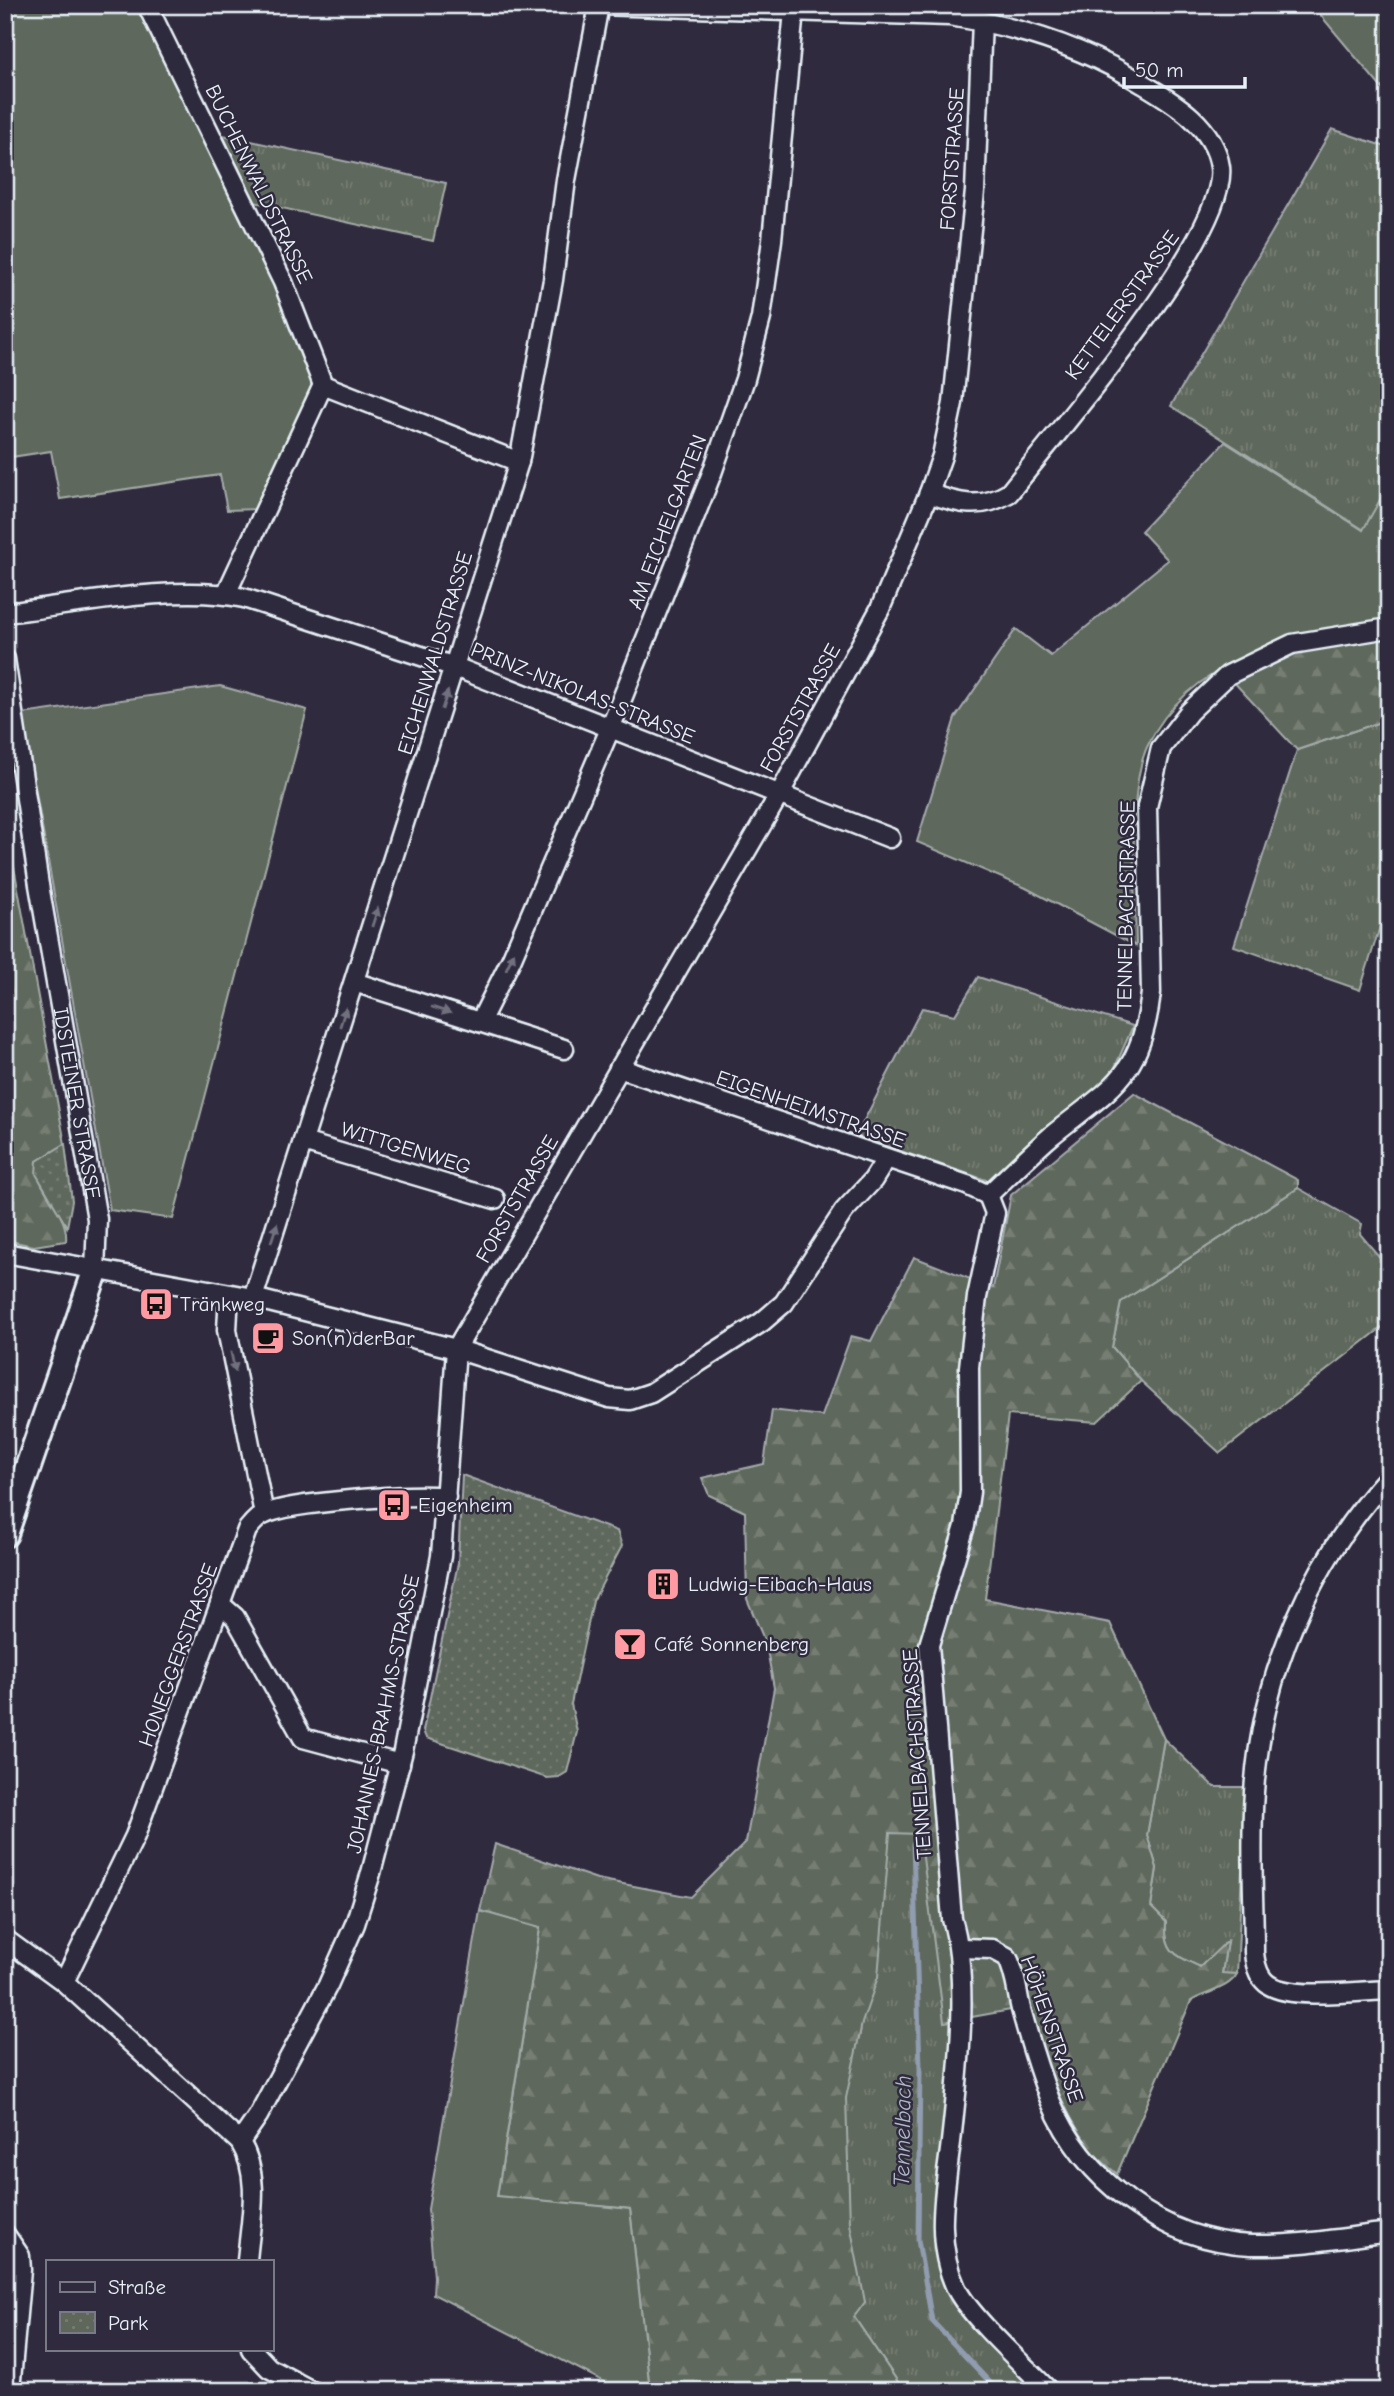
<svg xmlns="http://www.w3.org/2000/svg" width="1394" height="2396" viewBox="0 0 1394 2396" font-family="'Comic Neue',sans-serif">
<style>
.grass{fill:url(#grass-tufts);stroke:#a4acaa;stroke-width:2}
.forest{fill:url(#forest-firs);stroke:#a4acaa;stroke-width:2}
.park{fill:url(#park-dots);stroke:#a4acaa;stroke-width:2}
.garden{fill:#5f675b;stroke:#a4acaa;stroke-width:2}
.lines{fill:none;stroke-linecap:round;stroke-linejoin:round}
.stream{stroke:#909caf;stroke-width:5}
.street-casing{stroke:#e8f1f8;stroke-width:23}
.secondary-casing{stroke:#e8f1f8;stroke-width:30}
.street{stroke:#2f2a3d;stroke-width:18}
.secondary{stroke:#2f2a3d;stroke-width:24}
.oneway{fill:#70707e}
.labels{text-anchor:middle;stroke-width:5;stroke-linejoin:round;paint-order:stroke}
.street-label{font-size:21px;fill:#e8f1f8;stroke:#2f2a3d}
.poi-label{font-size:21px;fill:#e8f1f8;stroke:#2f2a3d;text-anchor:start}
.water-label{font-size:23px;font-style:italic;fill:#aeb8c7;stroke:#2f2a3d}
</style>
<defs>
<pattern id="grass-tufts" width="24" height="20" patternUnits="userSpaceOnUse" patternTransform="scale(1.75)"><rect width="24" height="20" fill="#5f675b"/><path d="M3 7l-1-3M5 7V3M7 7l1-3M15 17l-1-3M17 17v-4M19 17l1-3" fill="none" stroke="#767d73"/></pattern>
<pattern id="forest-firs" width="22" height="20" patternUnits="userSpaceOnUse" patternTransform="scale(1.75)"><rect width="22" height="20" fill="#5f675b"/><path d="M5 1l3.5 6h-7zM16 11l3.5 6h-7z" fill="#767d73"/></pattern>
<pattern id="park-dots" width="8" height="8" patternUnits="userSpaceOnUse" patternTransform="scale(1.75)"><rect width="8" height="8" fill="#5f675b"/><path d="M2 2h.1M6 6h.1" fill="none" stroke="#767d73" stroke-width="1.8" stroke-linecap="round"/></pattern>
</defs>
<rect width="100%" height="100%" fill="#2f2a3d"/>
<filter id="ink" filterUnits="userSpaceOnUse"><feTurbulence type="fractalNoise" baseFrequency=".0143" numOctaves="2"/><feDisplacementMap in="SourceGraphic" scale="14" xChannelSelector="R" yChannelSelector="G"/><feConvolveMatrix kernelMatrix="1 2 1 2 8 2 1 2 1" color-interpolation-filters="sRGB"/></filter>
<g filter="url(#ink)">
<!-- grass -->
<g class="grass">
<path d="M1332 129 1389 148V484L1364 530 1171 406Z"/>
<path d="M223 135 446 183 433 241 254 202Z"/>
<path d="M1389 719V898L1360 990 1234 946 1297 750Z"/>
<path d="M978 977 1133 1026 1112 1074 989 1181 856 1136 922 1008 955 1015Z"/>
<path d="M1298 1188 1362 1224 1360 1234 1389 1268V1322L1220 1453 1141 1381 1112 1347 1121 1302Z"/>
<path d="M1164 1739 1214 1787H1246L1237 1974H1222L1227 1942 1200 1967C1175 1955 1164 1952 1166 1922L1151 1907 1157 1868 1147 1835Z"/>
<path d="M912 1755 961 1948 945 2186 958 2292 1049 2391H904L854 2317 841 2208 844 2063 859 2039 869 1980 873 1848Z"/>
</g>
<!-- forest -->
<g class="forest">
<path d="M1389 630V719L1297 750 1231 679 1293 649Z"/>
<path d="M5 818 65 1144 37 1161C34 1191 69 1210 66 1241L34 1246 5 1240Z"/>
<path d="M1134 1093 1298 1180V1188L1121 1302 1112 1347 1141 1381 1097 1422 1008 1415 985 1599 1110 1623 1164 1739 1147 1835 1157 1868 1151 1907 1166 1922C1164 1952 1175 1955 1200 1967L1227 1941 1222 1973 1237 1974C1229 1989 1206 1992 1191 2001L1117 2174C1108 2166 1097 2158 1090 2148 1060 2107 1043 2055 1028 2007L944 2022 920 1834 890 1833 878 1977 862 2023 846 2098 850 2224 865 2302 854 2317 904 2391H650L630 2209 497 2197 540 1929 480 1911 495 1844 597 1879 691 1897 746 1842 774 1688 766 1644 747 1599 745 1512 709 1495 702 1478 764 1464 772 1410 822 1416 851 1336 871 1341 914 1257 993 1288 1011 1195Z"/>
</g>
<!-- park -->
<g class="park">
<path d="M65 1144 72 1201 67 1227 36 1174 37 1161Z"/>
<path d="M462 1475 617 1531 622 1546 593 1601 571 1704 577 1732 567 1772 559 1777 547 1778 426 1738 423 1731 458 1563Z"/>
</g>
<!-- garden -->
<g class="garden">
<path d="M5 5H137L281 287 317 388 258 509 227 510 220 475 60 499 51 451 5 458Z"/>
<path d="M1312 5H1389V97Z"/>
<path d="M1225 442 1363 530 1389 484V618C1303 635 1190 655 1148 745 1126 790 1136 894 1136 946L1026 888 917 842 955 718 1016 629 1051 656 1168 560 1141 531Z"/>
<path d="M220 686 307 710 173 1219 110 1210 22 714Z"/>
<path d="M480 1911 540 1928 497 2196 630 2209 650 2391H622L433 2294 434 2277 428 2209Z"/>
</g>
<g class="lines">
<!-- stream -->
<path class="stream" d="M913 1844 920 2068 918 2240 932 2321 998 2391"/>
<!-- street casing -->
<g class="street-casing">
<g id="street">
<path d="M147 5 283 282 323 385 519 462"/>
<path d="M598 5 949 16C1016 26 1085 48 1143 84 1175 103 1214 126 1220 167 1229 235 1055 434 1009 493 981 510 958 504 929 493"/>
<path d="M226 594 323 385"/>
<path d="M5 613C75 605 177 583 244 598L455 667 890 838"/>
<path id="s1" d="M5 659 39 885 97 1219 95 1272"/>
<path d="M354 982 564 1049"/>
<path d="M480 1022 511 960 610 729 712 473 745 379 761 318 772 240 794 11"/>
<path d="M619 1068 967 1185 988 1195"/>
<path d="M303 1142 495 1199"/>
<path d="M988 1195 995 1213 977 1297 969 1367 970 1492 965 1526 929 1645 952 1919C970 1978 958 2079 951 2142 945 2191 934 2241 956 2288 970 2317 1025 2366 1049 2391"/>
<path d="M988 1195C1009 1175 1029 1155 1051 1136 1111 1087 1141 1079 1151 993L1147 807 1161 748 1189 712 1228 675 1292 644 1389 628"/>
<path d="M5 1253 253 1298 456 1349 609 1398 630 1400 651 1393 762 1322 784 1303 844 1211 873 1180 886 1159"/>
<path d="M229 1294 227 1330 264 1514"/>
<path d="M253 1298 519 462 553 280 566 180 599 5"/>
<path d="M1389 1476C1309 1564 1262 1674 1254 1792 1250 1845 1254 1899 1254 1952 1255 1964 1258 1978 1269 1985 1293 2000 1360 1991 1389 1990"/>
<path d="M220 1604 235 1617 303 1738 400 1764"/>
<path d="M5 1939 64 1982 240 2142C262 2178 250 2221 247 2261"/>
<path d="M961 1948 992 1949 1007 1957C1016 1973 1017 1995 1022 2013 1030 2042 1039 2072 1050 2100 1083 2180 1162 2241 1251 2245 1297 2246 1343 2238 1389 2232"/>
<path d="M64 1982 135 1836 247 1530C252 1524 256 1518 263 1515 288 1502 416 1493 446 1497"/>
<path d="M240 2142 258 2116 328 1985 355 1924 371 1873 403 1751 441 1556 456 1349 779 795 880 609 929 493 942 456 953 403 975 191 982 21"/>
<path d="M5 2234 20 2256 21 2270 10 2391"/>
<path d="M251 2349 269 2368 312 2391"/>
</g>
</g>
<!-- secondary casing -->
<g class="secondary-casing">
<path id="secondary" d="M5 1534 95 1272"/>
</g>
<!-- street -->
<use href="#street" class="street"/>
<!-- secondary -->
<use href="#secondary" class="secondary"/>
</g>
<!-- one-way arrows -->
<defs><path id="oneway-solid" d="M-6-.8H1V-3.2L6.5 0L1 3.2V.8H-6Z" transform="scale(1.75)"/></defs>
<g class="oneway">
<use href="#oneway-solid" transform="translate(445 700) rotate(-72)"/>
<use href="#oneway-solid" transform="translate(375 917) rotate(-72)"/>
<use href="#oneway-solid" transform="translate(510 961) rotate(-65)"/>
<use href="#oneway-solid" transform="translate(441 1010) rotate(18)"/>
<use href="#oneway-solid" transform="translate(343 1017) rotate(-72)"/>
<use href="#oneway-solid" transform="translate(274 1233) rotate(-72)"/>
<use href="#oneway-solid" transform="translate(233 1362) rotate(78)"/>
</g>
</g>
<!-- icons -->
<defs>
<g id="bus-square" transform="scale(1.75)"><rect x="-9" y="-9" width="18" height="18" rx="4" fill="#ff9aa2" stroke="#2f2a3d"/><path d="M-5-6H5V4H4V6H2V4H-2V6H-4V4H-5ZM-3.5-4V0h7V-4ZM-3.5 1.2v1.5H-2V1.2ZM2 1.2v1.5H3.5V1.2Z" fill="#111"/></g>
<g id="cafe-square" transform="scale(1.75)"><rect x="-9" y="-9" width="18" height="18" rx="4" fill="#ff9aa2" stroke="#2f2a3d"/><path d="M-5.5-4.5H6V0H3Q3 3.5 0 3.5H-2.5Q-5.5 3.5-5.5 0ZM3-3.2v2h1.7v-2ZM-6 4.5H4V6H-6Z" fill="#111"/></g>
<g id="building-square" transform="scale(1.75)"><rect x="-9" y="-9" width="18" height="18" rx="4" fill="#ff9aa2" stroke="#2f2a3d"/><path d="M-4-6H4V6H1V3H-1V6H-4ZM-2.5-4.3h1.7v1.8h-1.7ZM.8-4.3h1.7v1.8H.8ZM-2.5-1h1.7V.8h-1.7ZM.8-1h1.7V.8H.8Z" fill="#111"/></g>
<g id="bar-square" transform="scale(1.75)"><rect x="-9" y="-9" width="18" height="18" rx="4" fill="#ff9aa2" stroke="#2f2a3d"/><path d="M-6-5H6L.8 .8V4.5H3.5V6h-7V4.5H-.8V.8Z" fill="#111"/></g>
</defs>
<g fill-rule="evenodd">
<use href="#bus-square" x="156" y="1304"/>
<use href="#cafe-square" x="268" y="1338"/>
<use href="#bus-square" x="394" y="1505"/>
<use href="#building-square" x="663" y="1584"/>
<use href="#bar-square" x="630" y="1644"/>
</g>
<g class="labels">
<!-- street labels -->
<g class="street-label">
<text transform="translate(952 159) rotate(-86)" y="7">FORSTSTRASSE</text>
<text transform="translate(259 184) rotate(64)" y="7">BUCHENWALDSTRASSE</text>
<text transform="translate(1122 305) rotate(-54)" y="7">KETTELERSTRASSE</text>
<text transform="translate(667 522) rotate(-69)" y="7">AM EICHELGARTEN</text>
<text transform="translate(435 653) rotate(-73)" y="7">EICHENWALDSTRASSE</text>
<text transform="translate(583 693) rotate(22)" y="7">PRINZ-NIKOLAS-STRASSE</text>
<text transform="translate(800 708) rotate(-61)" y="7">FORSTSTRASSE</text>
<text transform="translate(1126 906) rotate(-89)" y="7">TENNELBACHSTRASSE</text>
<text dy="7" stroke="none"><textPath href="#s1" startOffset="450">IDSTEINER STRASSE</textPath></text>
<text transform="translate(811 1109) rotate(19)" y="7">EIGENHEIMSTRASSE</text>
<text transform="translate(406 1148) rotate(17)" y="7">WITTGENWEG</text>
<text transform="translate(517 1199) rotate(-60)" y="7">FORSTSTRASSE</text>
<text transform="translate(178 1655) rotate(-70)" y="7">HONEGGERSTRASSE</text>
<text transform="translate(383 1714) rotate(-78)" y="7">JOHANNES-BRAHMS-STRASSE</text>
<text transform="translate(917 1754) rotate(-94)" y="7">TENNELBACHSTRASSE</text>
<text transform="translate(1052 2029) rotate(71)" y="7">HÖHENSTRASSE</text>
</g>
<!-- poi labels -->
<g class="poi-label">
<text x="180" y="1311">Tränkweg</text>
<text x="292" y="1345">Son(n)derBar</text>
<text x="418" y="1512">Eigenheim</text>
<text x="688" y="1591">Ludwig-Eibach-Haus</text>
<text x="654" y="1651">Café Sonnenberg</text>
</g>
<!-- water labels -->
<g class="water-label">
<text transform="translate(902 2131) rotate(-89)" y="8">Tennelbach</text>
</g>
</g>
<!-- margin -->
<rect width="1394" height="2396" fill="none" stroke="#2f2a3d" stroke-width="28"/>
<rect x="14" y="14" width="1366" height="2368" fill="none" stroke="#e8f1f8" stroke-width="2.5" filter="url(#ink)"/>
<!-- legend -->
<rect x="46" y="2260" width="228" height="91" fill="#2f2a3d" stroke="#797a88" stroke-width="2"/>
<rect x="60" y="2282" width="35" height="10" fill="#2f2a3d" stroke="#797a88" stroke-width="2"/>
<text x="108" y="2294" font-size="21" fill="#e8f1f8">Straße</text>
<rect x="60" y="2312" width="35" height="21" fill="url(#park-dots)" stroke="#797a88" stroke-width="2"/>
<text x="108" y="2330" font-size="21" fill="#e8f1f8">Park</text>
<!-- scale -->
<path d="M1124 77v10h121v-10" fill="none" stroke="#e8f1f8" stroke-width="3.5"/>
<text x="1135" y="77" font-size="21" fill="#e8f1f8" stroke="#2f2a3d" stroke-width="5" paint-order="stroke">50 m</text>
</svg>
